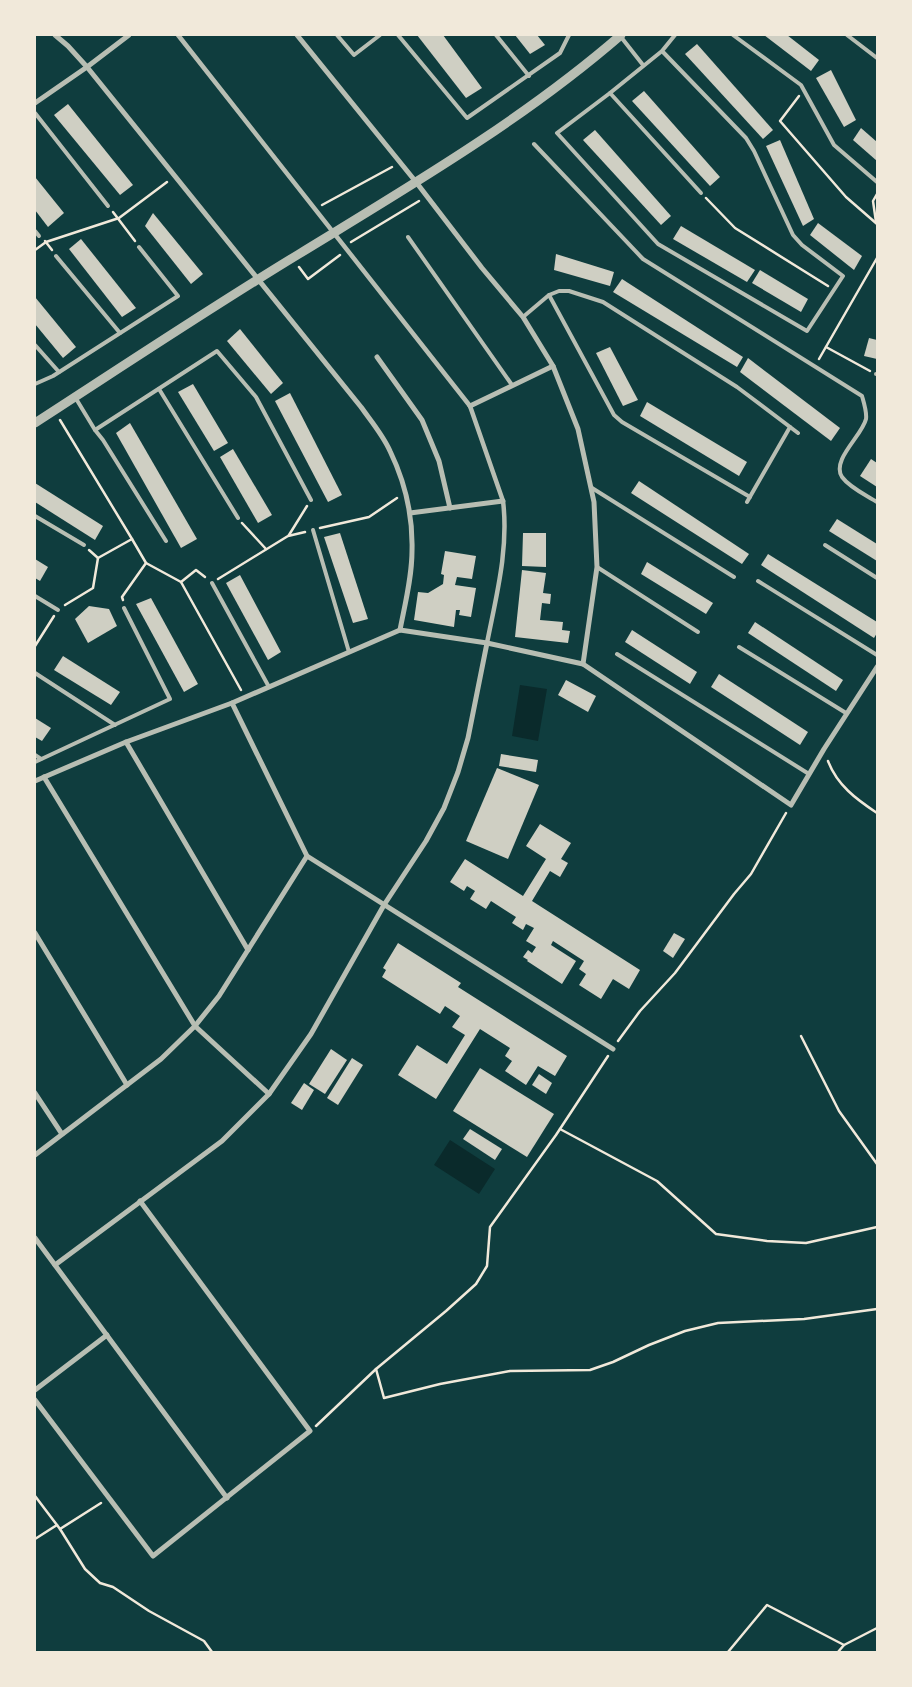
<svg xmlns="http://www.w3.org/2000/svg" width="912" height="1687" viewBox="0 0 912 1687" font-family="'Fira Sans Condensed',sans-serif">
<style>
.water{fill:#0a2a2b}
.building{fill:#cfcfc3}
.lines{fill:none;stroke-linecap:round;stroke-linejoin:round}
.path{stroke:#f1e9da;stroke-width:2.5}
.service{stroke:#b8beb3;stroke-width:4}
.pedestrian{stroke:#b8beb3;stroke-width:4.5}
.minor{stroke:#b8beb3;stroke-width:5}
.tertiary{stroke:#b8beb3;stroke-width:9}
</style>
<rect width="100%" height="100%" fill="#0f3d3e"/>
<!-- water -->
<g class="water">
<path d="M520 685 547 689 538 741 512 736Z"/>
<path d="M450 1140 495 1169 479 1194 434 1165Z"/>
</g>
<!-- building -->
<g class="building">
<path d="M417 35H443L482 88 466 98Z"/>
<path d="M515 35H537L545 45 530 54Z"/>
<path d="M764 35H787L819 60 811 71Z"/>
<path d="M697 44 773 130 763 139 685 54Z"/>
<path d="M831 70 856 120 844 127 816 78Z"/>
<path d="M644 91 720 177 710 186 632 101Z"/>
<path d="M68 104 133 185 120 195 54 115Z"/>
<path d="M861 128 877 142V161L853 140Z"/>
<path d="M595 130 671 216 661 225 583 140Z"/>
<path d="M780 140 814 219 803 226 766 146Z"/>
<path d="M35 177 64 213 48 227 35 210Z"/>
<path d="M153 213 203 274 191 284 145 226Z"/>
<path d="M818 223 862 256 854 270 810 235Z"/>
<path d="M681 226 755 270 747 282 673 239Z"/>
<path d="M81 239 136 308 122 317 69 249Z"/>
<path d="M556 254 614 272 610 286 554 270Z"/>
<path d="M760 270 808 299 801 312 752 283Z"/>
<path d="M622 279 743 357 737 367 613 292Z"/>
<path d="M35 297 76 347 63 358 35 324Z"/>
<path d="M240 329 283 383 271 394 227 341Z"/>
<path d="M869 338 877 340V359L864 356Z"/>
<path d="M610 347 638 400 623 406 596 353Z"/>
<path d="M748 358 840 428 831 441 740 372Z"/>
<path d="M193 384 228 443 214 451 178 392Z"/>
<path d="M290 393 342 495 328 502 275 401Z"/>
<path d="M647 402 747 462 739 476 640 416Z"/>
<path d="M130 423 197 539 181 548 116 433Z"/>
<path d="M233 449 272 515 258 523 220 457Z"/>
<path d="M871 459 877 463V487L860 476Z"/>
<path d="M639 481 749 554 742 564 631 493Z"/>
<path d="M35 483 103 526 95 540 35 502Z"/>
<path d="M837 519 877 544V561L829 531Z"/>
<path d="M340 533 368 619 353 623 324 537Z"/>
<path d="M523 533H546V567L522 566Z"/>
<path d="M445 551 476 556 472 579 457 577 455 585 476 588 471 617 459 615 460 610H456L454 627 414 620 418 592 428 593 443 584 444 575 441 574Z"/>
<path d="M768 554 877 622V633L874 638 761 565Z"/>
<path d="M35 559 48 567 40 581 35 578Z"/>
<path d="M647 562 713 603 706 614 641 574Z"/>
<path d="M522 570 546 573 543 593 551 594 550 604 542 603 540 620 563 622 562 630 570 631 568 643 515 637Z"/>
<path d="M240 575 281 652 268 660 226 583Z"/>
<path d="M151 598 198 684 184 692 136 604Z"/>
<path d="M89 606 109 609 117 626 88 643 75 619Z"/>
<path d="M755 622 843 680 836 691 748 633Z"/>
<path d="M632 630 697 672 690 684 625 642Z"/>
<path d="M63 656 120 692 111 705 54 670Z"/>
<path d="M719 674 808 732 800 745 711 687Z"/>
<path d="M566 680 596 696 588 712 558 695Z"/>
<path d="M35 718 51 728 42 741 35 737Z"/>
<path d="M501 754 538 760 536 772 499 766Z"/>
<path d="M497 768 539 785 508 859 466 841Z"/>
<path d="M540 824 571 843 561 859 568 863 560 877 550 871 532 901 640 970 629 989 613 979 601 999 579 985 586 974 579 969 584 961 553 941 551 945 576 961 562 984 527 961 528 960 523 957 528 950 532 953 536 947 526 941 534 928 526 924 523 930 512 923 516 917 491 901 486 909 470 899 475 891 467 886 464 891 450 882 465 859 523 896 546 859 526 846Z"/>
<path d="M674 933 685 939 673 958 663 951Z"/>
<path d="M398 943 461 983 458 987 567 1056 555 1076 538 1066 526 1085 505 1071 512 1061 505 1056 510 1048 480 1029 436 1099 398 1075 417 1045 447 1064 465 1035 452 1027 460 1016 445 1006 440 1014 382 977 386 970 383 968Z"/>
<path d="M331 1049 347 1060 325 1094 309 1084Z"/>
<path d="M352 1058 363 1065 338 1105 327 1098Z"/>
<path d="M480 1068 554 1114 527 1157 453 1111Z"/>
<path d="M539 1074 552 1083 546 1094 532 1085Z"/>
<path d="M304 1083 314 1090 302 1110 291 1103Z"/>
<path d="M470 1129 502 1149 495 1160 463 1139Z"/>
</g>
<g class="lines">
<!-- path -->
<g class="path">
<path d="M799 96 780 121 846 197 877 224"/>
<path d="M706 198 735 228 828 286"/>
<path d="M322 205 392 167"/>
<path d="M113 212 135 241"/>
<path d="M876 222 873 201 877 194"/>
<path d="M45 241 52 250"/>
<path d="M351 242 419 201"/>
<path d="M35 250 46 242 119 218 167 182"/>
<path d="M299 267 308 279 340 255"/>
<path d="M826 347 870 371"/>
<path d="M819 359 877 258"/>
<path d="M60 420 132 539"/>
<path d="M242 523 266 549"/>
<path d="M320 528 369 517 397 498"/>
<path d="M289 535 307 506"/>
<path d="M89 550 98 558"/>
<path d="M146 563 181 582 241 690"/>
<path d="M218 579 288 536 305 532"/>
<path d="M181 582 196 570 205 577"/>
<path d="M65 605 93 588 98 558 132 539 146 563 122 597 123 600"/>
<path d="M35 646 54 616"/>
<path d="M828 761C837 785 856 799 877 813"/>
<path d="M801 1036 839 1111 877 1164"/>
<path d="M618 1041 640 1011 675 973 734 894 751 874 786 813"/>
<path d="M560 1129 657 1181 716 1234 767 1241 806 1243 877 1227"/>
<path d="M376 1369 384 1398 440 1384 510 1371 590 1370 613 1362 649 1345 685 1331 718 1323 804 1319 877 1309"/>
<path d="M316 1426 376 1369 446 1311 476 1284 487 1266 490 1227 556 1135 608 1056"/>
<path d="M35 1496 60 1529 85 1569 100 1583 113 1587 149 1611 204 1641 212 1652"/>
<path d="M60 1529 101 1503"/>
<path d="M35 1539 57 1525"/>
<path d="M728 1652 767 1605 844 1645"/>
<path d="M838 1652 844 1645 877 1628"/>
</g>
<!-- service -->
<g class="service">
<path d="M337 35 354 55 380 35"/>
<path d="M398 35 467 118 560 53 569 35"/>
<path d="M496 35 529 76"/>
<path d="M733 35 801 85 834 145 877 182"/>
<path d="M847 35 877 58"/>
<path d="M621 37 643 65"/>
<path d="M662 51 746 138 754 151 793 235 802 245 843 276 807 331 658 244 557 133 610 93 662 51 675 35"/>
<path d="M610 93 701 193"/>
<path d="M35 113 108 206"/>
<path d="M534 144 643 259 862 396C864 403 867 412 866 419 862 436 831 460 842 477 850 488 866 495 877 502"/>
<path d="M35 231 39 236"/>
<path d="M408 237 512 385"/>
<path d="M56 256 120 333"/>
<path d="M549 295 614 415 622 422 750 497"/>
<path d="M523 317 549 295 559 291H569L603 302 737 387 798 433"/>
<path d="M35 345 59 372"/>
<path d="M876 374H877"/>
<path d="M35 384 53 376 178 296 139 247"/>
<path d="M159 389 238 518"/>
<path d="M75 397 95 430 103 440 166 541"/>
<path d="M95 430 217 351 256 397 311 500"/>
<path d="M592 488 734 577"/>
<path d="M747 502 790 427"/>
<path d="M35 516 84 545"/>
<path d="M313 530 349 652"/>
<path d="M825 545 877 578"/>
<path d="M597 567 698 632"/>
<path d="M758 581 877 655"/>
<path d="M212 583 269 687"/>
<path d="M35 596 58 610"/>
<path d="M739 647 846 713"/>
<path d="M617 654 809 774"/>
<path d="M35 673 115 725"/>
<path d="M35 755 41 759"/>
<path d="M35 762 170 699 124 608"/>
</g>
<!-- pedestrian -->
<path class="pedestrian" d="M178 35 470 406 503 501C509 549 496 597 487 643"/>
<!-- minor -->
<g class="minor">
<path d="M55 35 68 46 87 67 361 407C371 421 383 435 390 451 405 482 413 517 412 551 412 577 405 604 400 630"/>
<path d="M297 35 416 182 482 268 523 317 553 366 578 429 594 502 597 567 583 664"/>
<path d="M35 103 87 67 129 35"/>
<path d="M377 357 422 420 439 461 450 508"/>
<path d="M470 406 553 366"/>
<path d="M410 513 503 501"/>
<path d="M232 703 307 856 613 1049"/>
<path d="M126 742 248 950"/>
<path d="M44 777 195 1026 269 1094"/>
<path d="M35 781 126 742 232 703 400 630 487 643 583 664 791 805 824 749 877 667"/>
<path d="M35 933 127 1085"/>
<path d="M35 1093 62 1134"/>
<path d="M35 1155 161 1059 195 1026 219 996 307 856"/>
<path d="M35 1238 227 1498"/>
<path d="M55 1265 222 1141 269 1094 311 1034 384 905 426 841 444 808 458 772 468 738 487 643"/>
<path d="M35 1390 107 1335"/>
<path d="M35 1400 153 1556 310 1431 140 1201"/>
</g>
<!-- tertiary -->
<path class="tertiary" d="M35 423C123 366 210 308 299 254 410 186 523 120 621 35"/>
</g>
<!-- border -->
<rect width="912" height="1687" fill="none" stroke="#f1e9da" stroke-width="72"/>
</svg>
